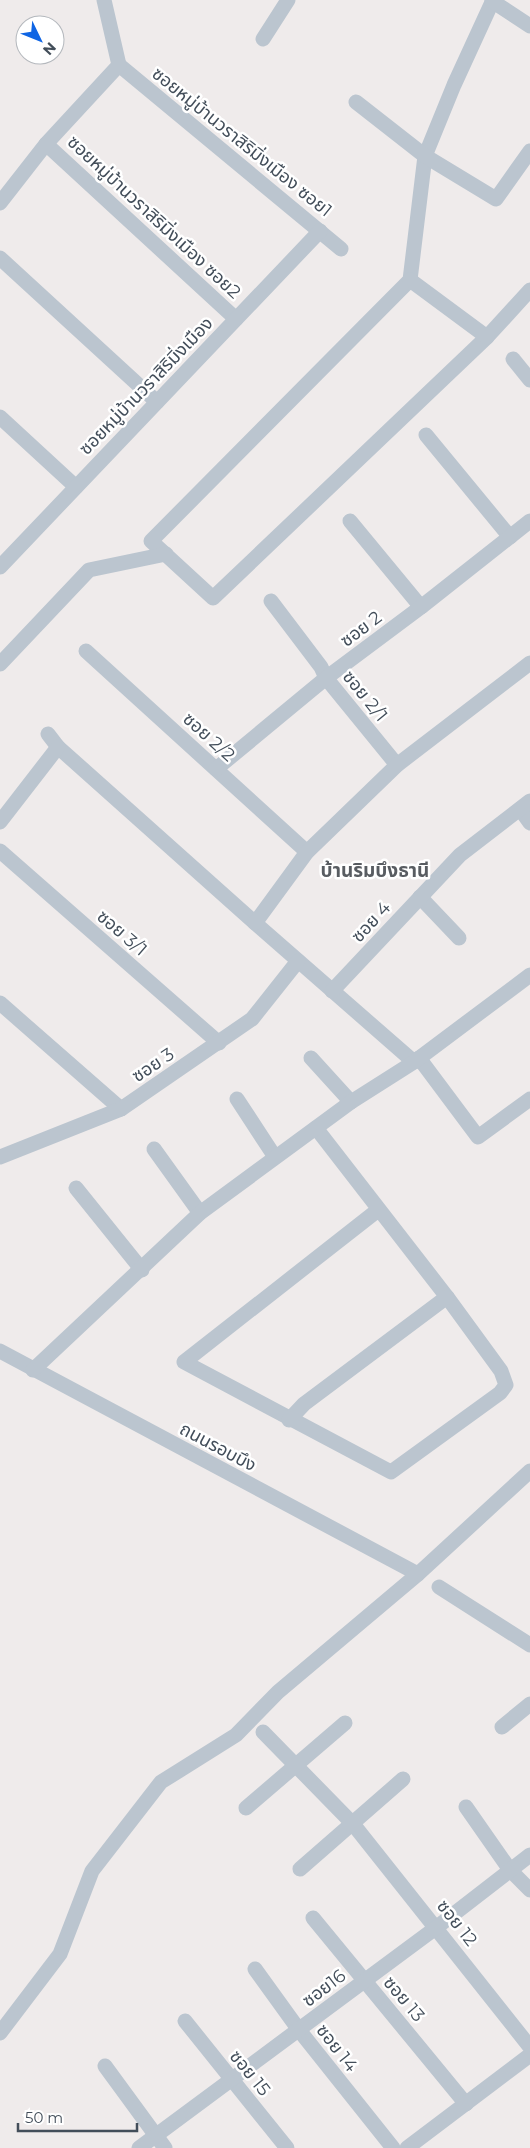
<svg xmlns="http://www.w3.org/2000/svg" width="530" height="2148" viewBox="0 0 530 2148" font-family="Montserrat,'Noto Sans Thai',sans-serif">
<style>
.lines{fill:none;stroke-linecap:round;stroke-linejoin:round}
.minor{stroke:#bbc5cf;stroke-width:15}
.labels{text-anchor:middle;stroke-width:5;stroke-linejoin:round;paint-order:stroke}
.street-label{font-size:18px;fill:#434e5a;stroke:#fff}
.neighbourhood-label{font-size:19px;font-weight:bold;fill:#585c61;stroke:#fff}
</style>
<rect width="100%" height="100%" fill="#efebeb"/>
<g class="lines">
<!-- minor -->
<g class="minor">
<path d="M493 0 454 85 425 156 410 280 151 541 213 598 487 337 530 290"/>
<path d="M492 1 530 26"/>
<path d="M263 39 288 0"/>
<path d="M119 65 341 249"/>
<path d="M356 102 425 156 496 199 530 151"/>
<path d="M46 144 236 319"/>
<path d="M0 203 46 144 119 65 104 0"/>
<path d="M0 258 157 402"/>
<path d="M410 280 487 337"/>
<path d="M513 359 530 380"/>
<path d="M0 417 76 487"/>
<path d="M426 435 510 537"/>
<path d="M350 521 421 607"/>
<path d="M0 567 320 231"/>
<path d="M271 601 321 667 326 678 397 765"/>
<path d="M86 651 307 852"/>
<path d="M0 664 89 570 166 554"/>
<path d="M48 734 58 747 255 923 414 1062"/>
<path d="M216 769 326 678 421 607 530 521"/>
<path d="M520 809 530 823"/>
<path d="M0 822 58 747"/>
<path d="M0 851 219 1043"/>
<path d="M420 897 459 938"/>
<path d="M255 923 307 852 397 765 530 663"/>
<path d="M332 991 460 855 530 801"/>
<path d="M0 1003 121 1109"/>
<path d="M311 1058 351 1102"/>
<path d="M419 1058 478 1137 530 1099"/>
<path d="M237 1099 275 1157"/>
<path d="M316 1128 447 1297 501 1371 506 1385 500 1393 391 1472 184 1362 378 1210"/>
<path d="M154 1149 200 1213"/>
<path d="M0 1157 121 1109 252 1019 298 961"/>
<path d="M76 1188 142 1270"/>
<path d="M0 1351 418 1574"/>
<path d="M33 1370 200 1213 351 1102 414 1062 530 975"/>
<path d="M289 1420 304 1404 447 1297"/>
<path d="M439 1587 530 1645"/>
<path d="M502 1727 530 1704"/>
<path d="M263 1732 353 1824 530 2047"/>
<path d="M466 1807 510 1870 530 1890"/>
<path d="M246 1808 345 1723"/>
<path d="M300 1869 403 1779"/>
<path d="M313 1918 466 2104"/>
<path d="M255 1969 299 2030 393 2148"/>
<path d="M185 2021 287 2148"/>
<path d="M0 2033 60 1954 92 1871 161 1782 236 1735 278 1692 418 1574 530 1471"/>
<path d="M105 2066 165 2148"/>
<path d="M139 2148 437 1927 530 1855"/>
<path d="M407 2148 530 2055"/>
</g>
</g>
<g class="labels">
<!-- street labels -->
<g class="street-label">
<text transform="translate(242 142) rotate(39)" y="6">ซอยหมู่บ้านวราสิริมิ่งเมือง ซอย1</text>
<text transform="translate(154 217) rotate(43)" y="6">ซอยหมู่บ้านวราสิริมิ่งเมือง ซอย2</text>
<text transform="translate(146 386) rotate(-46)" y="6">ซอยหมู่บ้านวราสิริมิ่งเมือง</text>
<text transform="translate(361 629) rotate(-37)" y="6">ซอย 2</text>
<text transform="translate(365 696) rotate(51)" y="6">ซอย 2/1</text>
<text transform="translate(209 737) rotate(42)" y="6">ซอย 2/2</text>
<text transform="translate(371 922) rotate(-47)" y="6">ซอย 4</text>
<text transform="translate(122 933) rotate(41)" y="6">ซอย 3/1</text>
<text transform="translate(153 1065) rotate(-34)" y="6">ซอย 3</text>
<text transform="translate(218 1447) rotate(28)" y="6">ถนนรอบบึง</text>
<text transform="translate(457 1923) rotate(52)" y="6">ซอย 12</text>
<text transform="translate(324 1988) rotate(-37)" y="6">ซอย16</text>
<text transform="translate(404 1999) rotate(50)" y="6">ซอย 13</text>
<text transform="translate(337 2048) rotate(52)" y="6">ซอย 14</text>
<text transform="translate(250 2073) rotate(51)" y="6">ซอย 15</text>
</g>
<!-- neighbourhood labels -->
<g class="neighbourhood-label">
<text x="375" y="877">บ้านริมบึงธานี</text>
</g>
</g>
<!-- north arrow -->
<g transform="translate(40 40) rotate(133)"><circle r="24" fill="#ffffff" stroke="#b4b8bd"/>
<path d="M0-4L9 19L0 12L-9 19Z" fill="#0f65e4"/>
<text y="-8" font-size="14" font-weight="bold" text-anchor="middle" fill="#434e5a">N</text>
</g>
<!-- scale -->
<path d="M18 2123v8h119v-8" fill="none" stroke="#434e5a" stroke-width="2.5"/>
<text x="25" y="2123" font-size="15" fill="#434e5a" stroke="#ffffff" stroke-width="4" paint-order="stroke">50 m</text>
</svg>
